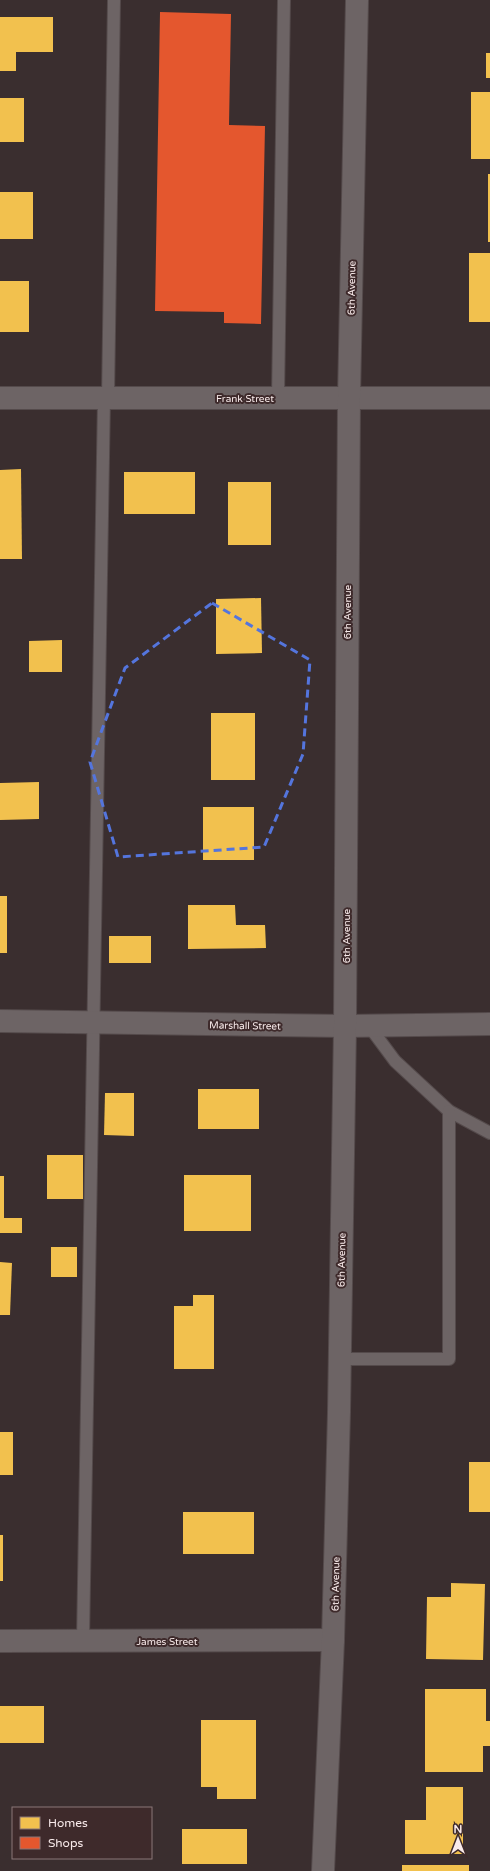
<svg xmlns="http://www.w3.org/2000/svg" width="490" height="1871" viewBox="0 0 490 1871" font-family="'Varela Round',sans-serif">
<style>
.homes{fill:#f2c14e}
.shops{fill:#e4572e}
.lines{fill:none;stroke-linecap:round;stroke-linejoin:round}
.service-casing{stroke:#544a4b;stroke-width:14}
.minor-casing{stroke:#544a4b;stroke-width:24}
.service{stroke:#6d6465;stroke-width:12}
.minor{stroke:#6d6465;stroke-width:22}
.marked{fill:none;stroke:#5475dd;stroke-width:3;stroke-dasharray:8 5;stroke-linejoin:round}
.labels{text-anchor:middle;stroke-width:4;stroke-linejoin:round;paint-order:stroke}
.street-label{font-size:10px;fill:#f9ebeb;stroke:#3e2a2b}
</style>
<rect width="100%" height="100%" fill="#3a2e2f"/>
<!-- homes -->
<g class="homes">
<path d="M0 17H53V52H16V71H0Z"/>
<rect x="486" y="53" width="4" height="25"/>
<rect x="471" y="92" width="19" height="67"/>
<rect x="0" y="98" width="24" height="44"/>
<rect x="488" y="174" width="2" height="68"/>
<rect x="0" y="192" width="33" height="47"/>
<rect x="469" y="253" width="21" height="69"/>
<rect x="0" y="281" width="29" height="51"/>
<path d="M21 469 22 559H0V470Z"/>
<rect x="124" y="472" width="71" height="42"/>
<rect x="228" y="482" width="43" height="63"/>
<path d="M261 598 262 653 216 654V599Z"/>
<path d="M62 640V672H29V641Z"/>
<rect x="211" y="713" width="44" height="67"/>
<path d="M39 782V819L0 820V783Z"/>
<rect x="203" y="807" width="51" height="53"/>
<rect x="0" y="896" width="7" height="57"/>
<path d="M188 905H235L236 925H265L266 948 188 949Z"/>
<rect x="109" y="936" width="42" height="27"/>
<rect x="198" y="1089" width="61" height="40"/>
<path d="M105 1093H134V1136L104 1135Z"/>
<rect x="47" y="1155" width="36" height="44"/>
<rect x="184" y="1175" width="67" height="56"/>
<path d="M0 1176H4V1218H22V1233H0Z"/>
<rect x="51" y="1247" width="26" height="30"/>
<path d="M0 1262 12 1263 10 1315H0Z"/>
<path d="M193 1295H214V1369H174V1306H193Z"/>
<rect x="0" y="1432" width="13" height="43"/>
<rect x="469" y="1462" width="21" height="50"/>
<rect x="183" y="1512" width="71" height="42"/>
<rect x="0" y="1535" width="3" height="46"/>
<path d="M451 1583 485 1584 483 1660 426 1659 427 1597H451Z"/>
<path d="M425 1689H486V1721H490V1746H483V1772H425Z"/>
<rect x="0" y="1706" width="44" height="37"/>
<path d="M201 1720H256V1799H217V1787H201Z"/>
<path d="M426 1787H463V1854H405V1820H426Z"/>
<rect x="182" y="1829" width="65" height="35"/>
<rect x="402" y="1865" width="67" height="6"/>
</g>
<!-- shops -->
<path class="shops" d="M160 12 231 14 229 125 265 126 261 324 224 323V312L155 311Z"/>
<g class="lines">
<!-- service casing -->
<g class="service-casing">
<g id="service">
<path d="M108 398 114 0"/>
<path d="M278 398 284 0"/>
<path d="M369 1026 395 1061 449 1111 490 1133"/>
<path d="M339 1359H449V1111"/>
<path d="M83 1641 104 398"/>
</g>
</g>
<!-- minor casing -->
<g class="minor-casing">
<g id="minor">
<path d="M0 398H490"/>
<path d="M0 1021 345 1026 490 1024"/>
<path d="M0 1641 333 1640"/>
<path d="M323 1871 333 1640 339 1412 345 1026 349 398 357 0"/>
</g>
</g>
<!-- service -->
<use href="#service" class="service"/>
<!-- minor -->
<use href="#minor" class="minor"/>
</g>
<!-- marked area -->
<path class="marked" d="M212 603 310 660 303 754 264 847 118 857 90 762 125 668Z"/>
<g class="labels">
<!-- street labels -->
<g class="street-label">
<text transform="translate(351 288) rotate(-89)" y="4">6th Avenue</text>
<text x="245" y="402">Frank Street</text>
<text transform="translate(347 612) rotate(-90)" y="4">6th Avenue</text>
<text transform="translate(346 936) rotate(-90)" y="4">6th Avenue</text>
<text transform="translate(245 1025) rotate(1)" y="4">Marshall Street</text>
<text transform="translate(341 1260) rotate(-89)" y="4">6th Avenue</text>
<text transform="translate(335 1584) rotate(-89)" y="4">6th Avenue</text>
<text x="167" y="1645">James Street</text>
</g>
</g>
<!-- legend -->
<rect x="12" y="1807" width="140" height="52" fill="#3e2a2b" stroke="#897778"/>
<rect x="20" y="1817" width="20" height="12" fill="#f2c14e" stroke="#897778"/>
<text x="48" y="1827" font-size="12" fill="#f9ebeb">Homes</text>
<rect x="20" y="1837" width="20" height="12" fill="#e4572e" stroke="#897778"/>
<text x="48" y="1847" font-size="12" fill="#f9ebeb">Shops</text>
<!-- north arrow -->
<g transform="translate(458 1839)" stroke="#3e2a2b" stroke-width="3" paint-order="stroke">
<path d="M0-3L7 15L0 10L-7 15Z" fill="#f9ebeb"/>
<text y="-6" font-size="11" font-weight="bold" text-anchor="middle" fill="#f9ebeb">N</text>
</g>
</svg>
